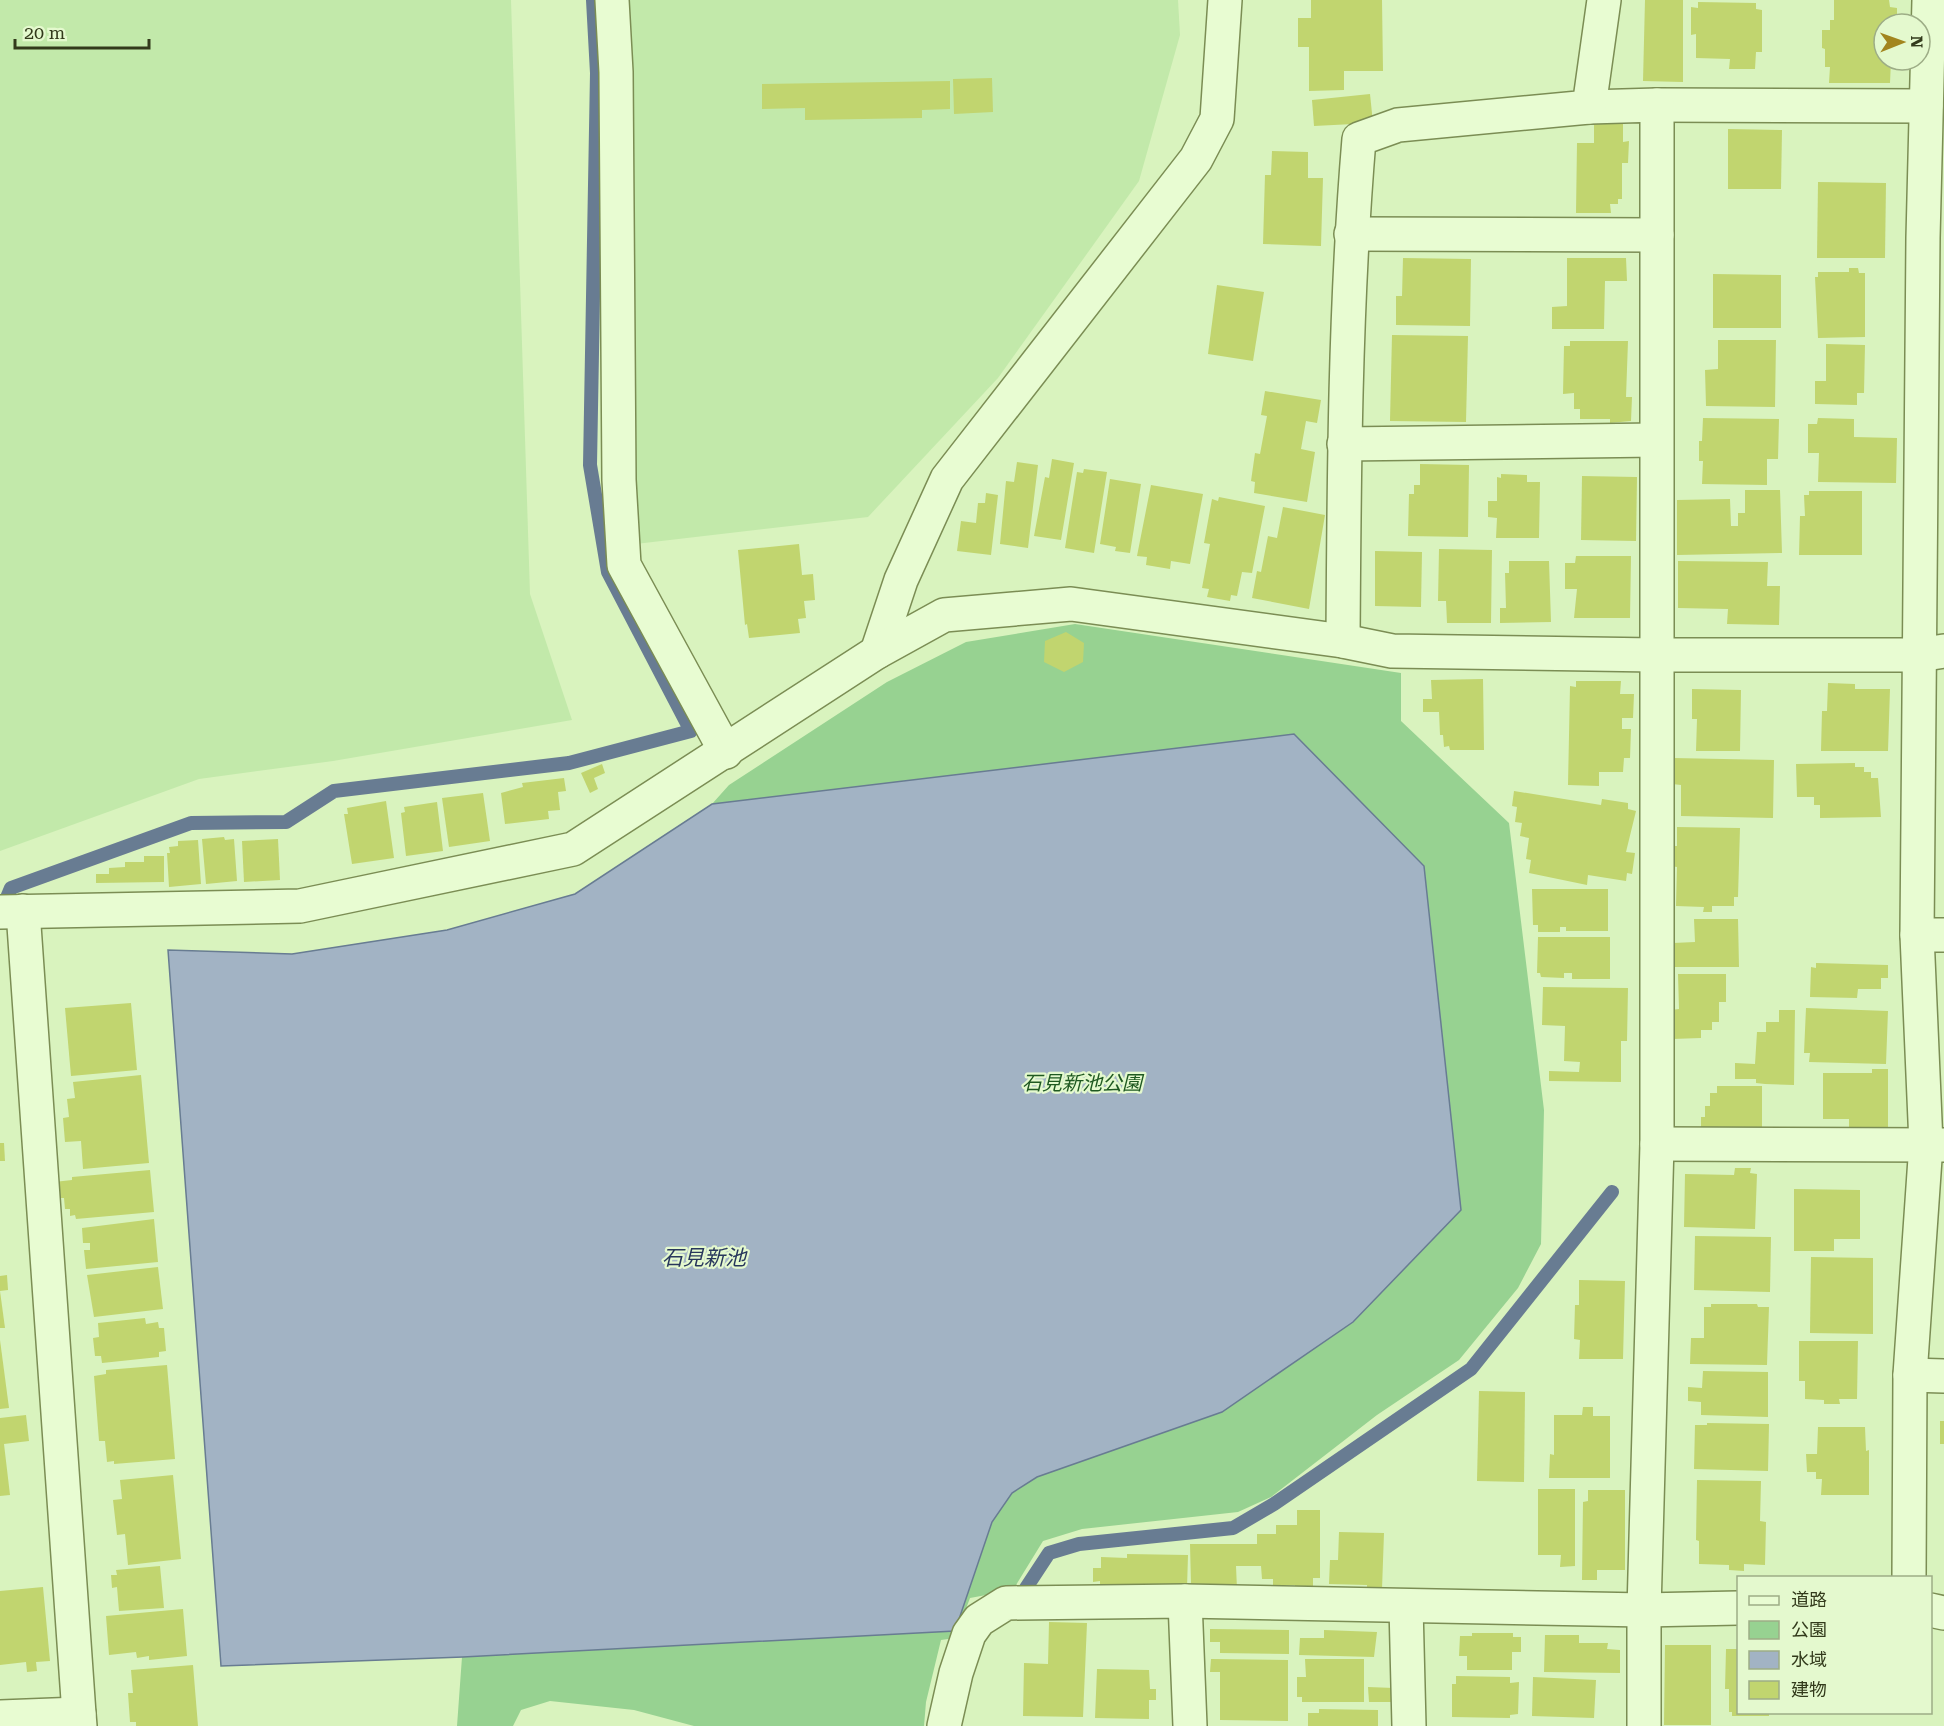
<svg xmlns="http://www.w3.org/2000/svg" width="1944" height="1726" viewBox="0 0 1944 1726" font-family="'Roboto Serif','Noto Sans JP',serif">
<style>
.farmland{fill:#c2e9aa}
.green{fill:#97d291}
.water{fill:#a2b3c4;stroke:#687c92;stroke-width:1.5}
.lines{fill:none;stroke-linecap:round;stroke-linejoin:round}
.stream{stroke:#687c92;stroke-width:14}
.building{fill:#c1d56f}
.minor-casing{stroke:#7b8d54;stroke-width:36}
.minor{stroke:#e8fcd2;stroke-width:33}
.labels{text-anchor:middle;stroke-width:4.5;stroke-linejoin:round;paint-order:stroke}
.park-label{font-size:20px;font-style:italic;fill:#1f5921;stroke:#e4f9ce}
.water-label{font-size:21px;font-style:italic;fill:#28375c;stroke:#e4f9ce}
</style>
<rect width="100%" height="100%" fill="#d9f3be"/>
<!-- farmland -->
<g class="farmland">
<path d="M0 0H511L530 594 572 720 333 761 199 779 0 851Z"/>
<path d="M622 0H1178L1180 35 1139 181 998 378 868 517 627 545Z"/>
</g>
<!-- green -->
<path class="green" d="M1075 624 1401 673V721L1509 823 1544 1110 1541 1244 1518 1288 1459 1360 1377 1415 1271 1497 1238 1512 1082 1529 1043 1541 1013 1590 970 1598 955 1638 941 1640 926 1702 924 1726H694L634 1710 550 1701 521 1710 513 1726H457L462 1657 221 1666 168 950 292 954 447 930 575 894 712 804 729 785 887 682 966 642Z"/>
<!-- water -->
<path class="water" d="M1294 734 1424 866 1461 1210 1353 1322 1222 1412 1037 1477 1012 1493 992 1522 955 1631 463 1657 221 1666 168 950 292 954 447 930 575 894 712 804Z"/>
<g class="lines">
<!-- stream -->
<g class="stream">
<path d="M1 912 11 888 191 823 286 822 334 791 569 763 691 731 608 572 590 465 597 73 593 0"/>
<path d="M1026 1588 1049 1553 1079 1544 1233 1528 1274 1504 1471 1369 1612 1192"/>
</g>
</g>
<!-- building -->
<g class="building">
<path d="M1311 0H1382L1383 71H1344V90L1309 91V47H1298V18H1311Z"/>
<path d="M1645 0H1683V82L1643 81Z"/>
<path d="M1834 0H1889L1890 7 1897 8V24H1884V60H1891L1890 83H1829L1830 67H1825V49L1822 48V30H1830V20H1834Z"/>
<path d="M1698 2 1756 3V9L1762 10V52H1756L1755 69H1729L1730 59 1696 58V34L1691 35V7L1698 8Z"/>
<path d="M992 78 993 112 954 114 953 79Z"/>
<path d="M950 81V109L922 110V118L805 120V108L762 109V84Z"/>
<path d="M1370 94 1373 123 1314 126 1312 100Z"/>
<path d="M1594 124H1623V142L1629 141 1628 163H1622V199H1618V204H1610L1611 213H1576L1577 143H1594Z"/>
<path d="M1728 129 1782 130 1781 189H1728Z"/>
<path d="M1272 151 1308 152V178H1323L1321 246 1263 244 1265 175H1271Z"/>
<path d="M1818 182 1886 183 1885 258H1817Z"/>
<path d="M1403 258 1471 259 1470 326 1396 325V296H1402Z"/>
<path d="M1567 258H1626L1627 281H1605L1604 329H1552V307L1567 306Z"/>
<path d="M1849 268H1858L1859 273H1865V337L1818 338 1815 277H1818V272H1849Z"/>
<path d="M1713 274 1781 275V328H1713Z"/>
<path d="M1217 285 1264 292 1253 361 1208 354Z"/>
<path d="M1392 335 1468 336 1466 422 1390 421Z"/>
<path d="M1718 340H1776L1775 407 1706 406 1705 370 1718 369Z"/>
<path d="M1570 341H1628L1626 397H1632L1631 421 1610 423V419H1580V409H1574V393L1563 394 1564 346H1570Z"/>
<path d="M1826 344 1865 345 1864 393H1857V405L1815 404V381H1826Z"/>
<path d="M1265 391 1321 400 1317 423 1306 421 1301 449 1315 452 1307 502 1254 493 1255 482 1251 481 1255 453 1260 454 1267 416 1261 415Z"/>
<path d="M1703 418 1779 419 1778 459H1767V485L1702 484 1703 461H1699V441H1702Z"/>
<path d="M1818 418 1854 419V437L1897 438 1896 483 1818 482 1819 453H1808V424H1817Z"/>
<path d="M1052 459 1074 463 1061 540 1034 536 1045 477 1049 478Z"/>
<path d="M1017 462 1038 465 1028 548 1000 544 1006 481 1014 482Z"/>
<path d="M1420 464 1469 465 1468 537 1408 536 1409 494H1414V485H1420Z"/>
<path d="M1084 469 1107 472 1094 553 1065 548 1077 472 1083 473Z"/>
<path d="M1501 474 1527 475V482H1540L1539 538H1496L1497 518 1488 517V501H1497V477L1501 478Z"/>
<path d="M1582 476 1637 477 1636 541 1581 540Z"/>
<path d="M1110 479 1141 484 1130 553 1115 551 1116 547 1100 544Z"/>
<path d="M1151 485 1203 494 1190 564 1171 561 1170 569 1146 565 1147 557 1137 556Z"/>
<path d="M1745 490H1780L1782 553 1677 555V500L1730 499 1731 526H1738V513H1745Z"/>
<path d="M1809 491H1862V555H1799L1800 516H1805L1804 495H1809Z"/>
<path d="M986 493 998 495 991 555 957 551 961 521 976 523 978 503H985Z"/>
<path d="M1219 497 1265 506 1252 573 1242 572 1237 596 1231 595 1230 601 1207 597 1209 589 1202 588 1210 544 1204 543 1212 499 1218 501Z"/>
<path d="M1283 507 1325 515 1309 609 1252 598 1257 571 1261 572 1268 536 1277 538Z"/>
<path d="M799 544 802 575 813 574 815 600 804 601 806 618 798 619 800 633 749 638 747 624 745 625 738 550Z"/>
<path d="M1439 549 1492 550 1491 623H1447L1446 601H1438Z"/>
<path d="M1375 551 1422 552 1421 607 1375 606Z"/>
<path d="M1576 556H1631L1630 618H1574L1577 589H1565V563H1575Z"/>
<path d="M1509 561H1549L1551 622 1500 623V608H1506L1505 573H1509Z"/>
<path d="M1678 561 1768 562 1767 586H1780L1779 625 1727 624 1728 609 1678 608Z"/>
<path d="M1066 632 1084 643 1083 662 1064 672 1044 662 1045 641Z"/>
<path d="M1483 679 1484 750H1450L1449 746 1444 747 1443 735H1440L1439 712H1423V699H1432L1431 680Z"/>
<path d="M1576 681H1621L1620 694H1634L1633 718H1622V729H1631L1630 758H1624L1623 772H1599V786L1568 785 1570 686 1576 687Z"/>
<path d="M1828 683 1855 684V689H1890L1888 751H1821L1822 711H1827Z"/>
<path d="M1692 689 1741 690 1740 751H1696L1697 719H1692Z"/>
<path d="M1673 758 1774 760 1773 818 1681 816V785L1672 784Z"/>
<path d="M1855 763V767H1864V772H1871V778H1878L1881 817 1820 818V805H1814V797H1797L1796 764Z"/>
<path d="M602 764 605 773 594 778 598 789 590 793 581 773Z"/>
<path d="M564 778 566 791 558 792 560 810 548 811 549 819 505 824 501 793 523 787 522 783Z"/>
<path d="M1514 791 1601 805 1602 799 1628 803V809L1636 811 1626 852 1635 853 1632 874 1627 873 1626 881 1588 875 1587 885 1529 873 1531 860 1526 859 1529 838 1520 836 1522 823 1515 822 1517 807 1512 806Z"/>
<path d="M483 793 490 841 449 847 442 798Z"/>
<path d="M386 801 394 858 352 864 344 814H348L347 808Z"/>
<path d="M437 802 443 851 406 856 401 813 405 812 404 807Z"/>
<path d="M1677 827 1740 828 1738 897H1734V906H1712V912H1703L1704 907 1676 906 1677 867 1671 866V846H1677Z"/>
<path d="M224 837 225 840 234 839 237 881 206 884 202 839Z"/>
<path d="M278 839 280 880 244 882 242 841Z"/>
<path d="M198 840 201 884 169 887 167 853H170L169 847 178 846V841Z"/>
<path d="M144 856H164V882L96 883V874H109V868L125 867V862H144Z"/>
<path d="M1532 889H1608V931H1566V927H1560V932H1538V925H1533Z"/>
<path d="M1694 919H1738L1739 967H1673V943L1695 942Z"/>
<path d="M1538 937H1610V979H1572V973H1564V978L1541 977 1540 973H1537Z"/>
<path d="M1816 963 1888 965V978H1881V989H1858L1857 998 1810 997 1811 967 1816 968Z"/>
<path d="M1678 974H1726V1002H1719V1022H1712V1030H1701V1038L1672 1039 1671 1010 1679 1009Z"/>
<path d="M1543 987 1628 988 1627 1041H1621V1082L1549 1081V1071L1579 1072 1580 1062 1564 1061 1565 1026 1542 1025Z"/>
<path d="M131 1003 137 1070 71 1076 65 1008Z"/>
<path d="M1806 1008 1888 1011 1886 1064 1809 1062 1810 1053H1804Z"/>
<path d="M1779 1010H1795L1794 1085 1765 1084 1756 1083V1079H1735V1063L1755 1064 1757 1032H1766V1022H1779Z"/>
<path d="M1872 1069H1888V1127H1849V1119H1823V1073H1872Z"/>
<path d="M141 1075 149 1163 83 1169 81 1141 65 1142 63 1118 69 1117 67 1099 75 1098 73 1082Z"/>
<path d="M1717 1086H1762V1129L1701 1130V1117H1705V1106H1710V1093H1717Z"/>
<path d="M0 1143H4L5 1161H0Z"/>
<path d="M1735 1168H1751L1750 1173 1757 1174 1755 1229 1684 1227 1685 1174 1734 1175Z"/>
<path d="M150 1170 154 1212 76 1219 75 1215 70 1216V1209H65L64 1198H55L54 1182 72 1180V1177Z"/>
<path d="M1794 1189 1860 1190V1239H1834V1251H1794Z"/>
<path d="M154 1219 158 1262 86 1269 84 1250H90V1243H83L82 1228Z"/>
<path d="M1695 1236 1771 1237 1770 1292 1694 1290Z"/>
<path d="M1811 1257 1873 1258V1334L1810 1333Z"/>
<path d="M158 1267 163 1309 94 1317 87 1275Z"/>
<path d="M7 1275 8 1290 0 1291V1276Z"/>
<path d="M1579 1280 1625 1281 1623 1359H1579L1580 1340 1574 1339 1575 1305H1579Z"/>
<path d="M0 1291 5 1328H0Z"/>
<path d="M1711 1304H1757L1758 1307H1769L1767 1365 1690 1364 1691 1338H1704V1307H1711Z"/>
<path d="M145 1318 146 1324 158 1322 159 1328H164L166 1351 159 1352V1357L102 1363 101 1356H95L93 1338 99 1337 98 1323Z"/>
<path d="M0 1340 9 1408 0 1409Z"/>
<path d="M1799 1341H1858L1857 1399H1839L1840 1404H1824V1400L1805 1399V1381H1799Z"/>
<path d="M167 1365 175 1459 114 1464V1461L107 1462 105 1441H99L94 1376 106 1374V1370Z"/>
<path d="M1703 1371 1768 1372V1417L1701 1415V1402L1688 1401V1387L1702 1388Z"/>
<path d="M1479 1391 1525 1392 1524 1482 1477 1481Z"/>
<path d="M1583 1407H1593V1416H1610V1478H1549L1550 1454 1554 1455V1415H1582Z"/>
<path d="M26 1415 29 1441 4 1444 10 1495 0 1496V1418Z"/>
<rect x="1940" y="1421" width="4" height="23"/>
<path d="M1707 1423 1769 1424 1768 1471 1694 1469 1695 1425H1707Z"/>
<path d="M1818 1427H1865L1866 1451 1869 1450V1495H1821L1822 1479H1816V1472H1807L1806 1454H1817Z"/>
<path d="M173 1475 181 1559 128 1565 125 1534 117 1535 113 1500 122 1499 120 1480Z"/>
<path d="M1697 1480 1761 1481 1760 1521 1766 1522 1765 1565 1744 1564V1571L1729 1570V1565L1699 1564V1541L1696 1540Z"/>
<path d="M1538 1489H1575V1566L1560 1567 1561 1555H1538Z"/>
<path d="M1588 1490H1625V1570H1597V1580H1582L1583 1502 1588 1501Z"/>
<path d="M1297 1510H1320V1578H1313V1589H1295V1585H1273V1579H1262L1261 1566H1236L1237 1589H1196V1584H1191L1190 1544H1257V1534H1276V1525H1297Z"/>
<path d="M1339 1532 1384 1533 1382 1589H1367V1585L1329 1584 1330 1560H1338Z"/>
<path d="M1127 1554 1188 1555 1187 1588 1100 1587V1581L1093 1582V1568H1101V1557L1127 1558Z"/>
<path d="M160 1566 164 1608 119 1611 117 1587 112 1588 111 1575H117L116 1570Z"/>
<path d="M43 1587 50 1661 36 1662 37 1671 27 1672 26 1662 0 1665V1591Z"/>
<path d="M183 1609 187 1656 149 1660V1656L137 1658 136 1652 109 1655 106 1616Z"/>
<path d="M1049 1622 1087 1623 1083 1717 1023 1716 1024 1663 1048 1664Z"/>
<path d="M1210 1629 1289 1630V1654L1220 1653V1642H1210Z"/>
<path d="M1324 1630 1377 1632 1374 1657 1299 1655 1300 1638H1324Z"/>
<path d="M1472 1633H1513V1637H1521V1652H1512V1670H1467V1656H1459L1460 1636H1472Z"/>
<path d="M1545 1635H1579V1643H1608L1607 1649 1620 1650V1673L1544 1672Z"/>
<path d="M1665 1645H1711V1725H1664Z"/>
<path d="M1726 1649H1738V1712H1769V1716H1732V1712H1729V1689H1725Z"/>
<path d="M1211 1659 1288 1660V1721L1220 1720V1672H1210Z"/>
<path d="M1305 1659H1364V1702H1302V1697H1297V1677H1306Z"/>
<path d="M193 1665 198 1726H136V1722H130L128 1693H133L131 1670Z"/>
<path d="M1097 1669 1149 1670 1150 1689H1156V1700H1149V1719L1095 1718Z"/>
<path d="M1456 1676 1510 1677V1683L1519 1682 1518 1714 1510 1715V1718L1452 1717V1684H1456Z"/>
<path d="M1533 1677 1596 1680 1594 1718 1532 1716Z"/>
<path d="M1368 1687 1394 1688V1702H1369Z"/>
<path d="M1319 1709 1378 1710V1726H1308V1713H1319Z"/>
</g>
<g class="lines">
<!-- minor casing -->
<g class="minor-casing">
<g id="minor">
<path d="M612 0 616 72 619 480 624 565 726 752"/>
<path d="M1657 105 1926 106"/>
<path d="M1589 107 1657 105V1144L1644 1610V1726"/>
<path d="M1351 234 1657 235"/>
<path d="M1344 444 1656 440"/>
<path d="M1343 641C1344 473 1345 306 1359 139L1398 125 1589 107 1604 0"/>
<path d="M877 652 901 580 947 479 1196 159 1217 119 1225 0"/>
<path d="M23 911 79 1714"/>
<path d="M0 912 300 906 573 849 877 652 944 615 1071 604 1343 641 1392 651 1655 655H1919L1944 651"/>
<path d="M1917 935H1944"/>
<path d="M1657 1144 1944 1145"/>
<path d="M1910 1375 1944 1376"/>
<path d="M1909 1578 1910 1375 1926 1144 1917 935 1923 238 1929 0"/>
<path d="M1185 1601 1190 1726"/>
<path d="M1406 1606 1409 1726"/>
<path d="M1930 1610 1944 1613"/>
<path d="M0 1717 79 1714 80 1726"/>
<path d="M944 1726 956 1673 969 1634 979 1620 1006 1603 1185 1601 1644 1610 1738 1608"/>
</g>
</g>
<!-- minor -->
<use href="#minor" class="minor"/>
</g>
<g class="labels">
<!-- park labels -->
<g class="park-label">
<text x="1082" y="1090">石見新池公園</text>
</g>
<!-- water labels -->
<g class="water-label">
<text x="704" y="1265">石見新池</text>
</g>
</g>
<!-- legend -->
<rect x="1737" y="1576" width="195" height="138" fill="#e4f9ce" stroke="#9dad86" stroke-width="1.5"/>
<rect x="1749" y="1596" width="30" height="9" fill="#e8fcd2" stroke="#9dad86" stroke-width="1.5"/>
<text x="1791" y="1606" font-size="18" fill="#323a1b">道路</text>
<rect x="1749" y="1621" width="30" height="18" fill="#97d291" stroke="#9dad86" stroke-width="1.5"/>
<text x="1791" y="1636" font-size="18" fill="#323a1b">公園</text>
<rect x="1749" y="1651" width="30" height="18" fill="#a2b3c4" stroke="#9dad86" stroke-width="1.5"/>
<text x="1791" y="1666" font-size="18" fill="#323a1b">水域</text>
<rect x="1749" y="1681" width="30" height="18" fill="#c1d56f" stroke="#9dad86" stroke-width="1.5"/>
<text x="1791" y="1696" font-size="18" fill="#323a1b">建物</text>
<!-- north arrow -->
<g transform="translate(1902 42) rotate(89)"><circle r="28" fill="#e4f9ce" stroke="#9dad86" stroke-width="1.5"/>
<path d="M0-4.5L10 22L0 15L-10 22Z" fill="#a2851e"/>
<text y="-9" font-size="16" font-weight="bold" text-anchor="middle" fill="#323a1b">N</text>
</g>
<!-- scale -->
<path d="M15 39v9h134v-9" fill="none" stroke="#323a1b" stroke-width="3"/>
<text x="24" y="39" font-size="18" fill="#323a1b" stroke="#e4f9ce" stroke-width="4.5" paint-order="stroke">20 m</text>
</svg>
